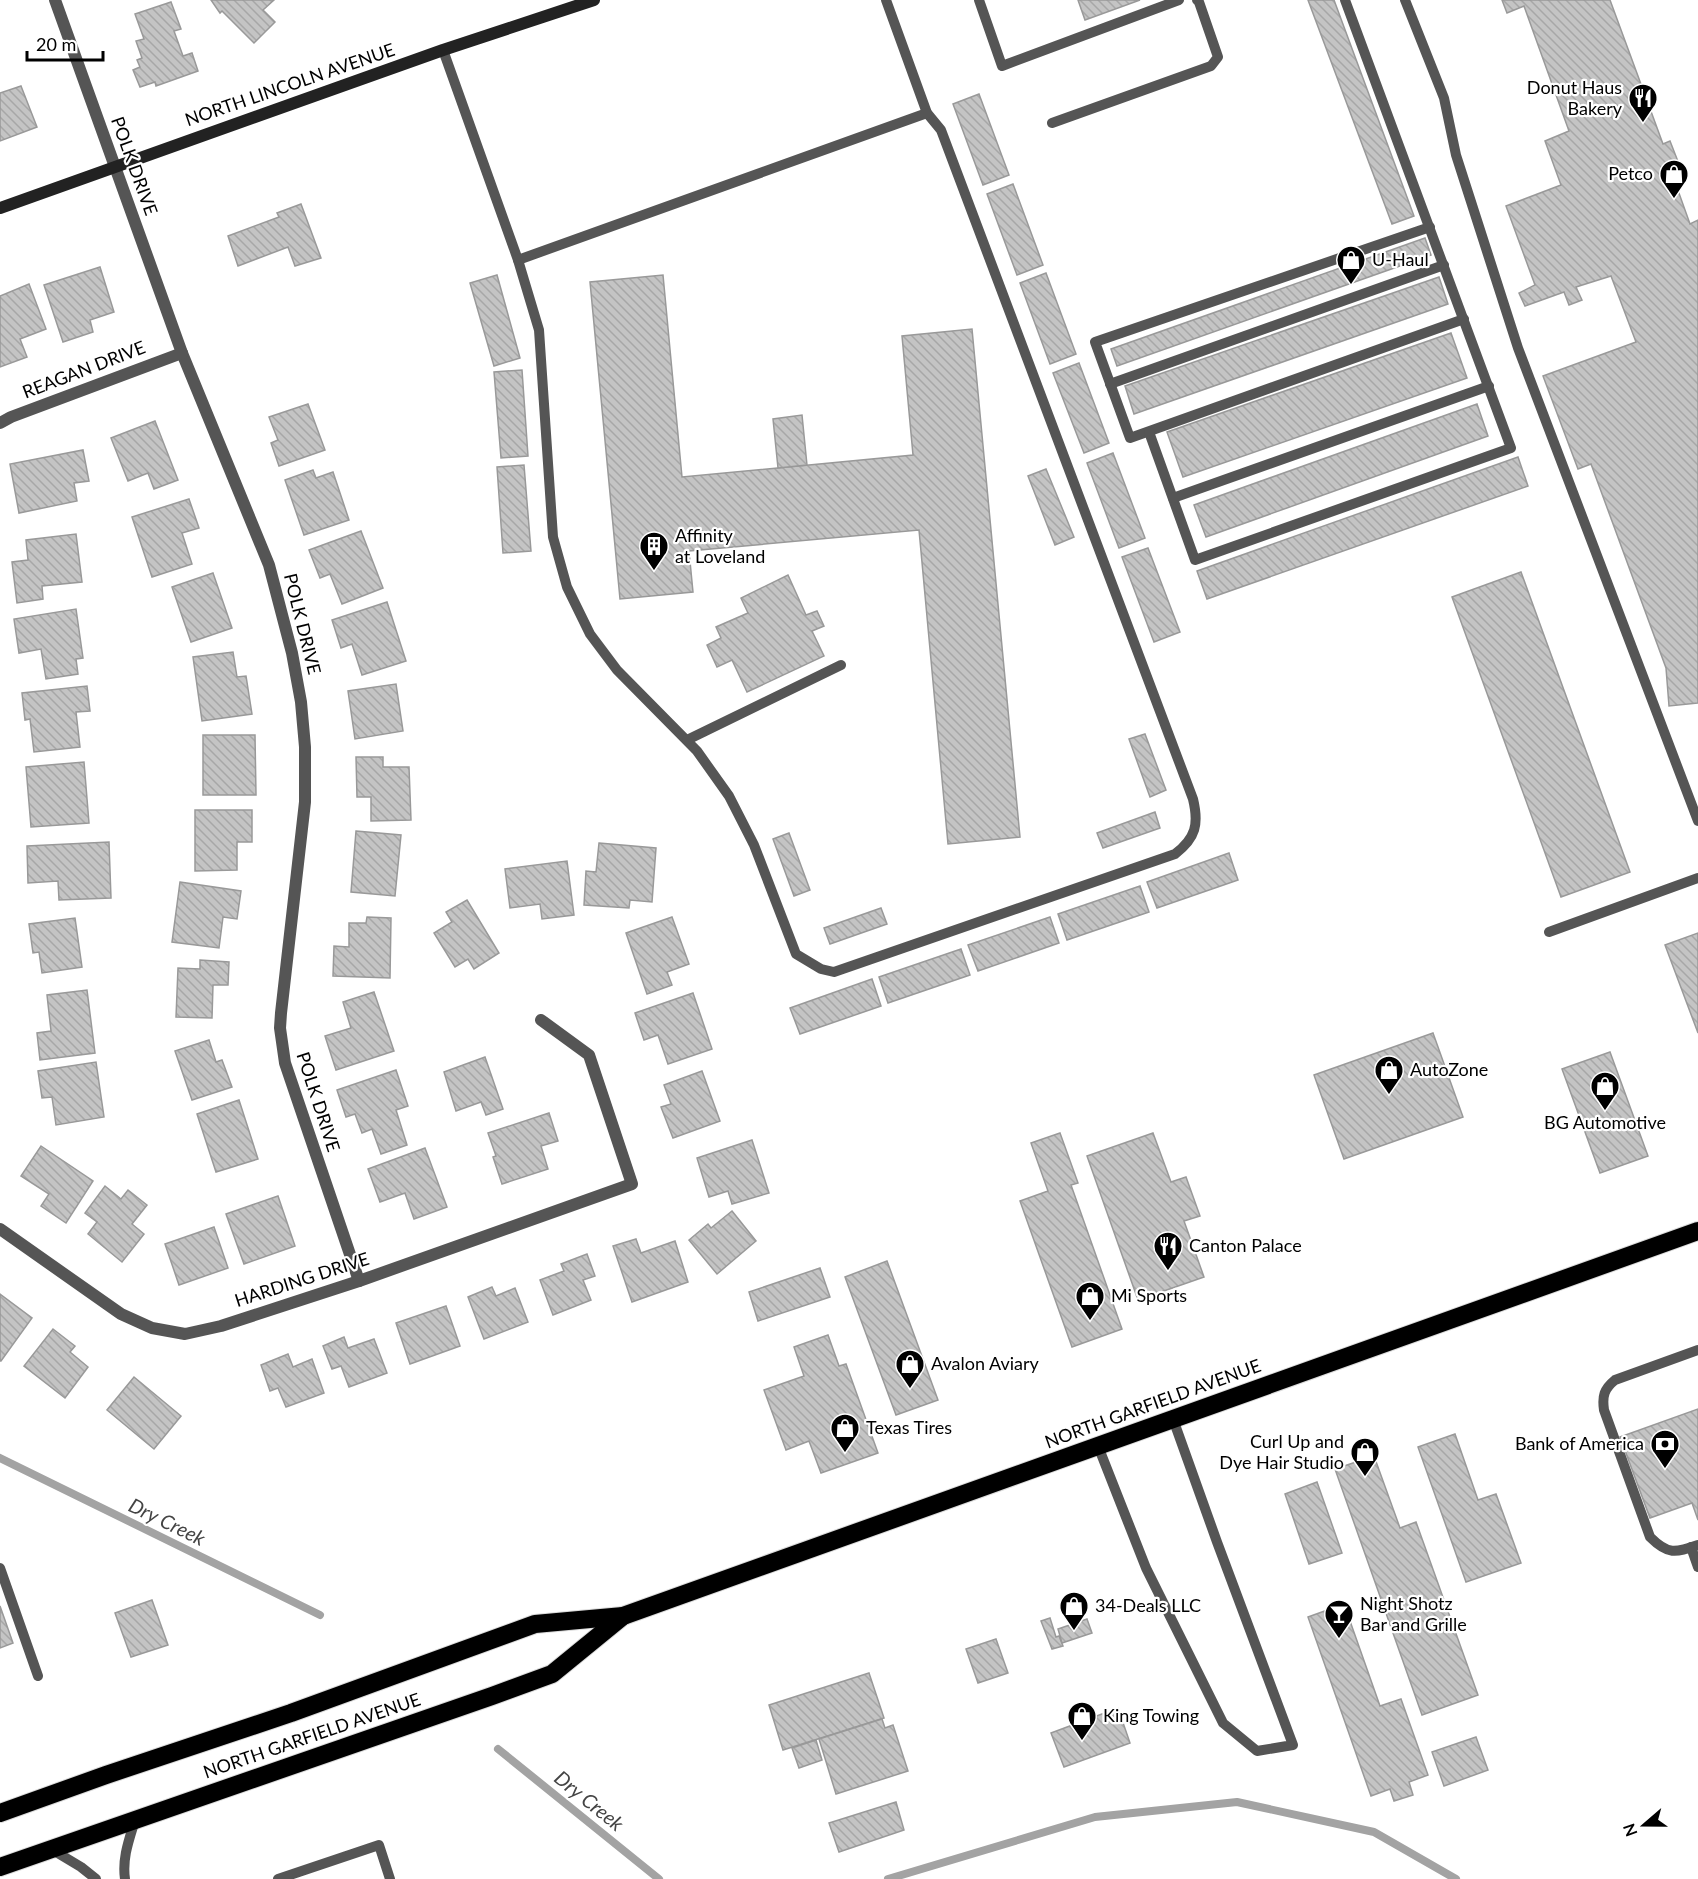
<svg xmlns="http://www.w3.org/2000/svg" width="1698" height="1879" viewBox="0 0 1698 1879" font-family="Lato,sans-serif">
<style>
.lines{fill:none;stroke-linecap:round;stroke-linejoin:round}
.stream{stroke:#a3a3a3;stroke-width:8}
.building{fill:url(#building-back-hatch);stroke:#999;stroke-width:1.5}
.highway-casing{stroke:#dbdbdb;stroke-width:20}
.lane{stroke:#555;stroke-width:10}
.street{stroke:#555;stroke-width:12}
.secondary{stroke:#222;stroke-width:12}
.highway{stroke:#000;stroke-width:18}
.labels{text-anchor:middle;stroke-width:4.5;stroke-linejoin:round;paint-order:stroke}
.street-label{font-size:18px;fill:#000;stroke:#fff}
.poi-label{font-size:18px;fill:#000;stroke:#fff;text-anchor:start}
.water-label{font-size:20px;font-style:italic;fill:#444;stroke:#fff}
</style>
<defs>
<pattern id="building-back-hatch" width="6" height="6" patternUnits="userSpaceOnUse" patternTransform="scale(1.5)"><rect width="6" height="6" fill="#c4c4c4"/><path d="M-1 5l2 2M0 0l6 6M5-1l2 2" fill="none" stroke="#a7a7a7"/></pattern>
</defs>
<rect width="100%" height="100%" fill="#fff"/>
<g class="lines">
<!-- stream -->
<g class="stream">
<path d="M0 1458 320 1615"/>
<path d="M498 1749 659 1879"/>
<path d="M888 1879 1095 1817 1237 1802 1374 1832 1456 1879"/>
</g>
</g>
<!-- building -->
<g class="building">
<path d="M211 0H274L263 10 275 22 254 43 222 11 220 13Z"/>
<path d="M1078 0H1140L1085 20Z"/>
<path d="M1308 0H1334L1414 216 1392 224Z"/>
<path d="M1502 0H1610L1663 144 1670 141 1679 164 1670 168 1690 224 1698 220V703L1669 706 1666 668 1591 464 1578 469 1543 376 1636 342 1611 276 1576 287 1582 300 1569 305 1564 292 1525 306 1519 293 1535 285 1506 206 1561 185 1545 141 1569 131 1524 6 1507 13Z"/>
<path d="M171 2 181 29 174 31 183 56 192 53 198 71 156 86 155 82 140 87 133 70 140 67 137 60 142 58 136 41 144 39 135 14Z"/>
<path d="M21 86 37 127 0 141V93Z"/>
<path d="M979 94 1009 175 983 185 953 104Z"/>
<path d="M1013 184 1043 265 1017 275 987 194Z"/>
<path d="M301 204 321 258 295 266 288 247 238 266 228 236 279 217 277 213Z"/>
<path d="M1425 238 1431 255 1117 366 1111 349Z"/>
<path d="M100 267 114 312 90 320 93 332 63 342 44 285Z"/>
<path d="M1046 273 1076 354 1050 364 1020 283Z"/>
<path d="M497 275 520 358 494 366 470 283Z"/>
<path d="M663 275 682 477 913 455 902 336 972 329 1020 837 948 844 919 530 689 551 693 592 620 599 590 282Z"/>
<path d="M1439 277 1448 304 1134 414 1125 386Z"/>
<path d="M29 284 46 329 20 339 27 357 0 367V296Z"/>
<path d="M1451 333 1467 378 1183 477 1167 432Z"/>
<path d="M1079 363 1109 443 1084 453 1053 373Z"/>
<path d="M522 370 528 456 501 458 494 372Z"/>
<path d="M308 404 325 450 279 466 271 443 278 440 269 417Z"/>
<path d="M1477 404 1488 436 1206 537 1194 505Z"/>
<path d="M802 415 807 465 778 468 773 419Z"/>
<path d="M155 421 178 480 154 489 148 473 128 481 111 438Z"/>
<path d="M83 450 89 481 74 483 77 501 19 513 10 464Z"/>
<path d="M1113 453 1145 538 1119 548 1087 463Z"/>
<path d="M1518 457 1528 486 1207 599 1197 571Z"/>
<path d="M524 465 531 551 503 553 497 467Z"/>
<path d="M1046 469 1074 537 1055 545 1028 476Z"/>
<path d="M313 470 316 478 333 472 349 520 304 535 285 480Z"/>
<path d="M189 499 199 528 182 533 192 564 152 577 132 517Z"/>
<path d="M361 531 383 588 342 604 330 574 320 578 309 550Z"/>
<path d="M76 534 82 582 42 586 43 599 17 603 12 562 28 560 26 540Z"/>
<path d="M1148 548 1180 632 1154 642 1122 557Z"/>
<path d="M1521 572 1630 872 1561 897 1452 597Z"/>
<path d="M213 573 232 628 191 642 172 587Z"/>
<path d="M788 575 806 615 817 611 824 626 812 631 824 656 747 692 732 660 717 667 707 645 721 638 716 627 748 613 741 598Z"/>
<path d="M387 602 406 661 362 675 352 644 341 648 332 620Z"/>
<path d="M76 609 83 658 76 659 78 674 46 679 41 649 19 653 14 619Z"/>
<path d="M233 652 237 677 246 676 252 714 202 721 193 657Z"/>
<path d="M396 684 403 731 355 739 348 691Z"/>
<path d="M87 686 90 711 76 712 80 747 34 752 30 719 25 720 22 693Z"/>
<path d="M1145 734 1166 790 1150 797 1129 739Z"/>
<path d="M203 735H255L256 795H203Z"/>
<path d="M356 757H383V767H409L411 820 371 821V797H357Z"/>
<path d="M84 762 89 823 31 827 26 767Z"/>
<path d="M195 810H252V842H237V870L195 871Z"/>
<path d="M1155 812 1160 828 1103 848 1097 833Z"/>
<path d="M356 831 401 835 395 896 351 892Z"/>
<path d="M789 833 810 890 794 896 773 839Z"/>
<path d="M109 842 111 898 59 900 58 881 28 883 27 846Z"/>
<path d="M599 843 656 848 652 902 630 900 629 908 584 905 586 871 596 872Z"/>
<path d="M1229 853 1238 880 1157 908 1147 882Z"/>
<path d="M567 861 574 915 542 919 540 904 510 908 505 869Z"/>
<path d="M180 882 241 891 237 919 223 917 219 948 172 942Z"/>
<path d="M1140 886 1149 912 1067 940 1058 914Z"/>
<path d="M467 900 499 953 474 969 468 959 455 967 434 933 452 922 446 912Z"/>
<path d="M881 908 887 924 830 944 824 928Z"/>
<path d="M367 917 391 918 390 978 333 976 334 946 349 947V923H366Z"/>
<path d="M672 917 689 964 667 972 672 985 647 994 626 933Z"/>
<path d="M1050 917 1059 943 978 971 968 945Z"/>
<path d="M75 918 82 967 42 973 39 952 33 953 29 924Z"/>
<path d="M1698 933V1033L1665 945Z"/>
<path d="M961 949 970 975 888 1003 879 977Z"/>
<path d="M200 960 229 962 228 985H213L212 1018 176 1017 178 968 200 969Z"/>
<path d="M872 979 881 1006 800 1034 790 1008Z"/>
<path d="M87 990 95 1053 40 1060 37 1033 51 1031 47 995Z"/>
<path d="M374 992 394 1051 336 1070 325 1036 351 1028 343 1002Z"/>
<path d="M693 993 712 1049 668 1064 658 1035 644 1040 635 1013Z"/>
<path d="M1433 1033 1463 1117 1344 1159 1314 1075Z"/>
<path d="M209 1040 216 1062 222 1060 232 1087 192 1100 175 1051Z"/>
<path d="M1610 1052 1648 1156 1600 1173 1562 1069Z"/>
<path d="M485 1057 503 1109 486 1115 481 1102 456 1111 444 1072Z"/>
<path d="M96 1062 104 1117 56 1125 52 1097 42 1098 38 1071Z"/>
<path d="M396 1070 408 1106 396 1110 407 1145 381 1154 372 1129 362 1133 355 1114 346 1117 337 1090Z"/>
<path d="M702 1071 720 1121 673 1138 661 1107 671 1104 664 1085Z"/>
<path d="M239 1100 258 1159 216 1172 197 1114Z"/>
<path d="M549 1113 558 1141 541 1146 548 1169 502 1184 493 1157 496 1156 488 1133Z"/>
<path d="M1060 1133 1078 1183 1071 1185 1122 1329 1072 1347 1020 1201 1048 1191 1031 1143Z"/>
<path d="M1153 1133 1171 1182 1186 1177 1200 1216 1184 1221 1204 1277 1138 1300 1087 1156Z"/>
<path d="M752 1140 769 1193 732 1204 728 1191 709 1197 697 1158Z"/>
<path d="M41 1146 93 1181 66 1223 41 1206 49 1194 21 1176Z"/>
<path d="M425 1148 447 1207 414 1219 405 1193 380 1202 368 1169Z"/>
<path d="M105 1186 121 1199 128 1190 147 1205 132 1224 144 1234 122 1262 88 1234 97 1222 85 1213Z"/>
<path d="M278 1196 295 1246 244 1264 226 1214Z"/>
<path d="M732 1211 756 1241 717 1274 689 1240 708 1224 711 1228Z"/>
<path d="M214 1227 228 1268 179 1285 165 1244Z"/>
<path d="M636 1239 641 1253 675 1241 688 1282 632 1302 613 1246Z"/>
<path d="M587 1254 595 1276 583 1280 591 1300 553 1315 540 1280 564 1271 561 1264Z"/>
<path d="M887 1261 938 1400 896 1415 845 1277Z"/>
<path d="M820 1268 830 1297 758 1321 749 1292Z"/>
<path d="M492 1287 496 1296 515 1288 528 1322 484 1339 468 1297Z"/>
<path d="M0 1294 32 1318 1 1361H0Z"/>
<path d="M446 1306 460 1346 410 1364 396 1323Z"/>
<path d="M53 1329 75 1346 70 1352 88 1367 65 1398 24 1366Z"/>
<path d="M828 1335 839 1366 846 1364 878 1453 821 1473 809 1441 786 1450 764 1390 804 1376 794 1347Z"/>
<path d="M344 1337 348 1348 374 1339 387 1373 349 1387 341 1366 332 1369 323 1346Z"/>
<path d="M288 1354 293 1367 312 1359 324 1393 286 1407 278 1388 270 1391 261 1365Z"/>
<path d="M134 1377 181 1416 154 1449 107 1410Z"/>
<path d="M1698 1409V1520L1692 1503 1650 1518 1620 1437Z"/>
<path d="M1455 1434 1478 1500 1496 1494 1521 1563 1466 1582 1418 1447Z"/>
<path d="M1374 1456 1400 1528 1416 1522 1478 1695 1422 1715 1335 1469Z"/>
<path d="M1317 1482 1342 1553 1309 1564 1285 1494Z"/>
<path d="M152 1600 168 1645 131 1657 115 1613Z"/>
<path d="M1344 1604 1380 1706 1401 1699 1428 1775 1409 1782 1413 1795 1394 1801 1390 1789 1371 1796 1308 1617Z"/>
<path d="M0 1606 13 1643 0 1648Z"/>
<path d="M1050 1618 1056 1637 1059 1636 1063 1646 1052 1649 1041 1621Z"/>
<path d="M1087 1619 1092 1633 1062 1643 1058 1629Z"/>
<path d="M996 1639 1008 1673 978 1683 966 1649Z"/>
<path d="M869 1673 884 1718 783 1750 769 1705Z"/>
<path d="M1118 1708 1130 1743 1064 1767 1051 1733Z"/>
<path d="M882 1719 885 1728 893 1725 908 1771 836 1794 819 1739Z"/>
<path d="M1476 1737 1488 1770 1444 1786 1432 1752Z"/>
<path d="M816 1740 822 1760 799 1768 792 1748Z"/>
<path d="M896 1802 904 1830 839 1852 829 1823Z"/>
</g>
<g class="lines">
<!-- highway casing -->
<g class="highway-casing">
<g id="highway">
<path d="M0 1813 106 1775 291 1713 535 1624 623 1616 1698 1231"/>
<path d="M0 1867 492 1696 552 1674 623 1616"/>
</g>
</g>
<!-- lane -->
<g class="lane">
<path d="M979 0 1002 66 1179 0"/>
<path d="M1405 0 1444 98 1456 155 1518 348 1698 821"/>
<path d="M443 50 518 260 539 330 553 537 567 587 590 634 617 670 697 751 729 796 754 845 796 954 821 969 834 972 1175 854C1196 838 1199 824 1193 799L941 130 927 113 886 0"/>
<path d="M1052 123 1211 66 1218 57 1199 2 1197 0"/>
<path d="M1430 227 1095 342 1130 438 1464 319"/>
<path d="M518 260 927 113"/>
<path d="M1110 384 1444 265"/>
<path d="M1149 432 1195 560 1511 448 1345 0"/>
<path d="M1173 498 1489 386"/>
<path d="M687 740 841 665"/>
<path d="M1549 932 1698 878"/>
<path d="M1698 1350 1615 1380C1604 1389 1602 1396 1604 1410L1650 1537C1668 1555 1675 1553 1698 1545"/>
<path d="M1098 1446 1146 1568 1223 1723 1257 1751 1293 1745 1217 1542 1173 1419"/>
<path d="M1691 1547 1698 1567"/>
<path d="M0 1568 38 1676"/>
<path d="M51 1849 81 1867 96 1879"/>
<path d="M125 1879C122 1858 129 1840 135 1820"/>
<path d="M278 1879 379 1845 390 1879"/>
</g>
<!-- street -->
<g class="street">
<path d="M55 0 182 353 269 565 292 653 301 702 305 747V802L281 1013 280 1028 285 1063 359 1281"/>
<path d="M0 423 11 417 182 353"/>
<path d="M0 1229 121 1314 152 1328 185 1334 221 1326 359 1281 632 1184 589 1055 541 1020"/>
</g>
<!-- secondary -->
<path class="secondary" d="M0 208 443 50 594 0"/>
<!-- highway -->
<use href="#highway" class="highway"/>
</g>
<!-- icons -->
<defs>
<g id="restaurant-pin" transform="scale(1.5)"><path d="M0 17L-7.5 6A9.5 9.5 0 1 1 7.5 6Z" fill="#000" stroke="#fff"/><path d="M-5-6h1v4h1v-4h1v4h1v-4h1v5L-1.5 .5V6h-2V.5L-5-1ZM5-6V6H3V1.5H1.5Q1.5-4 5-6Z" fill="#fff"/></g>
<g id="shop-pin" transform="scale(1.5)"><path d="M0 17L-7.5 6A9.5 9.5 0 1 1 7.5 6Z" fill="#000" stroke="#fff"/><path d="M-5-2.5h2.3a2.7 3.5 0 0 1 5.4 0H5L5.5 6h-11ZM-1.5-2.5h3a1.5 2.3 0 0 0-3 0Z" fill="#fff"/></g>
<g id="building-pin" transform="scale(1.5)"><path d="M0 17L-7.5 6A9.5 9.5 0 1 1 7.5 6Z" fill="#000" stroke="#fff"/><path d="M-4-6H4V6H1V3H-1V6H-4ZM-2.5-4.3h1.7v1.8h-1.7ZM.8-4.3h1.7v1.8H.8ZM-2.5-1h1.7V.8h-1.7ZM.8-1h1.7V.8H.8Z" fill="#fff"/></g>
<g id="bank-pin" transform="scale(1.5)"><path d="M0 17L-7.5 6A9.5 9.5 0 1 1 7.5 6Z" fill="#000" stroke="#fff"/><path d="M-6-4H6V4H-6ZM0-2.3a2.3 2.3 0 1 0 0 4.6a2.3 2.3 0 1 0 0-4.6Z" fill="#fff"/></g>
<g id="bar-pin" transform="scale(1.5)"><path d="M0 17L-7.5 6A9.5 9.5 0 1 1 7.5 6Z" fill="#000" stroke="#fff"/><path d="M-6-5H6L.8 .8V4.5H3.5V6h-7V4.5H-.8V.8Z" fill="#fff"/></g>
</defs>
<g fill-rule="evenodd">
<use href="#restaurant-pin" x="1643" y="98"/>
<use href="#shop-pin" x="1674" y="174"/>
<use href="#shop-pin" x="1351" y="260"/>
<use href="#building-pin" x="654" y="546"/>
<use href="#shop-pin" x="1389" y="1070"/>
<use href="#shop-pin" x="1605" y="1086"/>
<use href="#restaurant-pin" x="1168" y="1246"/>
<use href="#shop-pin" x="1090" y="1296"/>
<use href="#shop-pin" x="910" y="1364"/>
<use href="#shop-pin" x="845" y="1428"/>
<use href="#bank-pin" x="1665" y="1444"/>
<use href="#shop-pin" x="1365" y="1452"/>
<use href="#shop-pin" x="1074" y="1606"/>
<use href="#bar-pin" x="1339" y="1614"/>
<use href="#shop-pin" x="1082" y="1716"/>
</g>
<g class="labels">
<!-- street labels -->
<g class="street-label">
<text transform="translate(290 85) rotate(-19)" y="6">NORTH LINCOLN AVENUE</text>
<text transform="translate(134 166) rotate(70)" y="6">POLK DRIVE</text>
<text transform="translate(84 370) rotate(-21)" y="6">REAGAN DRIVE</text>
<text transform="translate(302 624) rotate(76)" y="6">POLK DRIVE</text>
<text transform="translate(318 1102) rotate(72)" y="6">POLK DRIVE</text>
<text transform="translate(302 1280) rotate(-18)" y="6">HARDING DRIVE</text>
<text transform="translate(1153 1404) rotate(-20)" y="6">NORTH GARFIELD AVENUE</text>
<text transform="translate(312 1736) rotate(-19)" y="6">NORTH GARFIELD AVENUE</text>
</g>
<!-- poi labels -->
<g class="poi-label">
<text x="1622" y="94" text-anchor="end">Donut Haus<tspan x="1622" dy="21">Bakery</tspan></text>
<text x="1653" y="180" text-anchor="end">Petco</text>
<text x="1372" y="266">U-Haul</text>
<text x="675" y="542">Affinity<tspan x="675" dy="21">at Loveland</tspan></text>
<text x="1410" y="1076">AutoZone</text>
<text x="1605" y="1129" text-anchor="middle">BG Automotive</text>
<text x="1189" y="1252">Canton Palace</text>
<text x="1111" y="1302">Mi Sports</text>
<text x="931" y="1370">Avalon Aviary</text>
<text x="866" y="1434">Texas Tires</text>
<text x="1344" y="1448" text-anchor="end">Curl Up and<tspan x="1344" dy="21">Dye Hair Studio</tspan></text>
<text x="1644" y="1450" text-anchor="end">Bank of America</text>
<text x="1360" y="1610">Night Shotz<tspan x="1360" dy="21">Bar and Grille</tspan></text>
<text x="1095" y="1612">34-Deals LLC</text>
<text x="1103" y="1722">King Towing</text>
</g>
<!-- water labels -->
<g class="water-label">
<text transform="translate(167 1522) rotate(26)" y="7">Dry Creek</text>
<text transform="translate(589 1801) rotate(39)" y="7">Dry Creek</text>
</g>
</g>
<!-- north arrow -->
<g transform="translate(1644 1825) rotate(250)" stroke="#ffffff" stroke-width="4.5" paint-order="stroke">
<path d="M0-4.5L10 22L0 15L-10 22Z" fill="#000000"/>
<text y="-9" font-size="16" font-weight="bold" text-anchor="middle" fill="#000000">N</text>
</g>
<!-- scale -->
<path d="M27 51v9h76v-9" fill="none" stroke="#000000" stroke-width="3"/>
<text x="36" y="51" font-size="18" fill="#000000" stroke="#ffffff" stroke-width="4.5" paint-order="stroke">20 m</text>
</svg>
